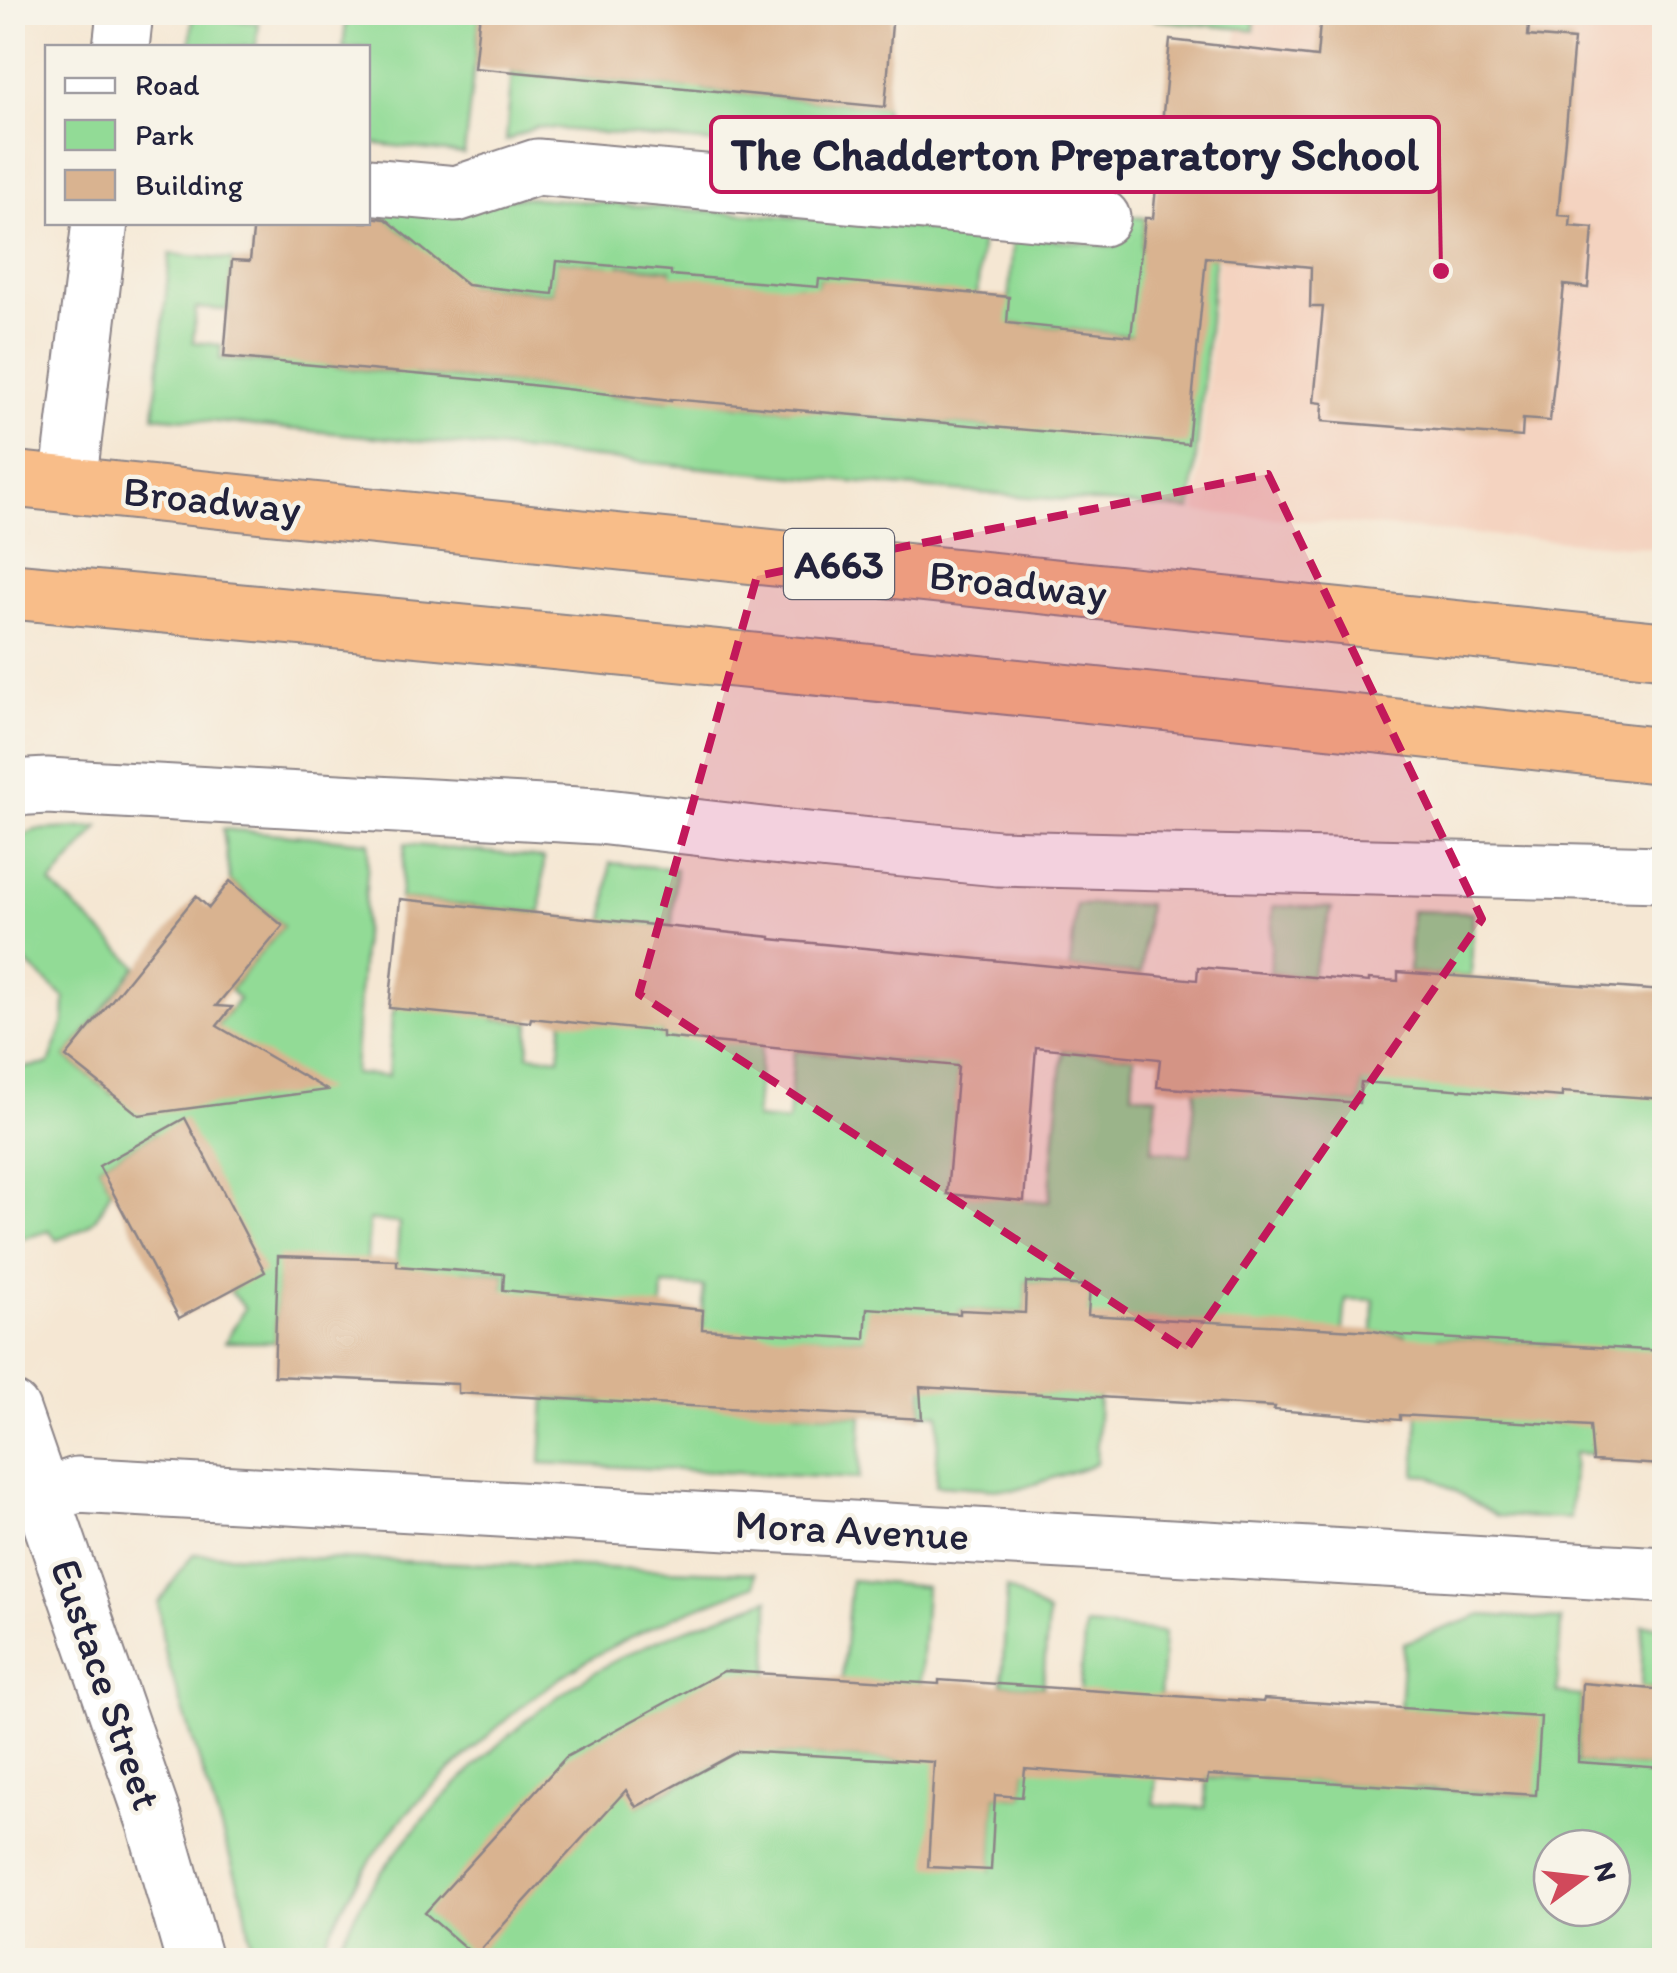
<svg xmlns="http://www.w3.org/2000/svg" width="1677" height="1973" viewBox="0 0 1677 1973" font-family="Itim,sans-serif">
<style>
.built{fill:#f4d3c0}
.green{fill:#92db96;stroke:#5a7e68;stroke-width:2.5;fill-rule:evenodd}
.building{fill:#d9b390}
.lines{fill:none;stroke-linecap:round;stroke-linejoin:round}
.minor-casing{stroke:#8c8487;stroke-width:59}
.highway-casing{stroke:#8c8487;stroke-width:59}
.minor{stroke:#fff;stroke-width:55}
.highway{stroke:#f8bd89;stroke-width:55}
.marked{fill:#c2185b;fill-opacity:0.2;stroke:#c2185b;stroke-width:8;stroke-dasharray:20 12;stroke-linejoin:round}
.labels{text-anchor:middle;stroke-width:9;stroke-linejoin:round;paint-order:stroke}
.shield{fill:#f7f3e8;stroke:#62616f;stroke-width:2.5}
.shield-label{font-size:40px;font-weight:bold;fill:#22223b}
.street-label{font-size:42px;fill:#22223b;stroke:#f7f3e8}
.leader{fill:none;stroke:#c2185b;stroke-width:4}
.callout-dot{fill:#c2185b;stroke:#f7f3e8;stroke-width:4}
.callout{fill:#f7f3e8;stroke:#c2185b;stroke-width:4}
.callout-label{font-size:45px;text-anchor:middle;font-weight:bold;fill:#22223b}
</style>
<rect width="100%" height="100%" fill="#f7f3e8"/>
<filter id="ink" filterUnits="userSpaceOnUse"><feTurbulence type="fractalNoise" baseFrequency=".01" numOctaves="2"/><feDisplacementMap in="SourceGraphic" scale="20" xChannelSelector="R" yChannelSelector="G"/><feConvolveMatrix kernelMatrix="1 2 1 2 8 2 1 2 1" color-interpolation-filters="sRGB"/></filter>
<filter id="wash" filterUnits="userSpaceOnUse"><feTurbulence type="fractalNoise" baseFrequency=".0048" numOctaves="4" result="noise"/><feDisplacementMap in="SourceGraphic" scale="40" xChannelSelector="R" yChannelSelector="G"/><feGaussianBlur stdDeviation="2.25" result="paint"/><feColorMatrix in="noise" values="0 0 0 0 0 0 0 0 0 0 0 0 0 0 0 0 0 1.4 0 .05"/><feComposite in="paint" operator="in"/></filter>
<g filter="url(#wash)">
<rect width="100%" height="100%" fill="#f5e7d3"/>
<!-- built -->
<path class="built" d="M1255 12 1664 13V549L1196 512 1238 29 1253 30Z"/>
<!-- green -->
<g class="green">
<path d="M347 13H480L464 154 368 143V48H343Z"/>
<path d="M710 13 703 90 885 107 881 158 536 127 506 141 512 72 688 88Z"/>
<path d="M1156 13H1255L1254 30 1155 20Z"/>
<path d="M193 15 259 23 256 47H190Z"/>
<path d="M521 197 818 219 982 233 977 297 1009 299 1013 236 1114 246 1117 215 1145 218 1141 250 1215 257 1191 510 893 486 154 416 170 254 232 260 228 310 196 308 193 342 221 345 220 359 272 363 273 355 342 368 395 373 414 242 374 210ZM558 261 609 266 596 391 414 374 423 281 553 293ZM621 265 671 270 670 289 800 286 789 409 736 405 671 394 670 401 609 395ZM819 279 1000 329 990 427 808 410ZM1015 324 1197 342 1130 431Z"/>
<path d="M99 827 51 884 137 966 66 1057 113 1095 215 1029 239 999 230 990 283 926 230 881 223 829 369 842 354 1074 388 1076 392 1017 395 1008 496 995 494 1019 530 1022 528 1055 559 1058 567 979 662 1032V1037L766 995 755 1119 788 1122 794 1051 932 1063 960 1048 948 1193 1049 1202 1063 1050 1134 1056 1132 1093 1157 1097 1152 1150 1190 1155 1196 1086 1359 1103 1361 1078 1562 1096 1566 1048 1633 1064 1664 1066 1663 1384 1597 1381 1592 1454 1574 1453 1570 1519 1497 1516 1430 1476 1415 1475 1419 1394 1401 1392 1405 1335 1373 1332 1374 1300 1346 1299 1343 1331 1099 1393 1096 1464 1016 1490 936 1485 939 1414 922 1413 925 1342 800 1336 795 1412 862 1416 859 1479 541 1463 545 1398 603 1402 608 1326 585 1298 560 1296 502 1318 504 1274 463 1271 458 1376 394 1315 399 1223 369 1220 364 1313 278 1280 275 1342H225L245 1308 229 1291 238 1286 155 1135 99 1166 111 1189C96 1224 92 1226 57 1240L49 1231 21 1239 12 1204 13 1069 49 1064 64 1022 65 998 13 951V841L35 830ZM1026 1282 1089 1286 1085 1395 956 1388 960 1310 1025 1313ZM663 1285 704 1287 702 1329 661 1327ZM1440 1338 1564 1345 1559 1424Z"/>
<path d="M405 844 544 858 541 913 400 899Z"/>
<path d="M610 863 676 869 672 927 605 921Z"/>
<path d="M1148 904 1141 974 1070 968 1076 905Z"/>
<path d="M1273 906 1332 908 1311 977 1270 973Z"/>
<path d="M1411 911 1473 912 1471 977 1409 973Z"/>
<path d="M193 1554 755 1573V1585C704 1605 650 1625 602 1652 548 1682 508 1716 463 1759 445 1776 425 1793 408 1812 369 1855 340 1908 316 1960H254L244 1901 164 1650 158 1603Z"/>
<path d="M851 1580 926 1587 918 1728 991 1869 995 1795 1022 1797 1025 1769 1080 1690 1085 1626 1164 1632 1154 1804 1205 1808 1207 1777 1245 1779 1247 1769 1259 1778 1377 1785 1400 1711 1404 1643 1482 1615 1561 1620 1557 1693 1581 1696 1577 1762 1664 1768V1960H331C344 1936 356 1910 371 1887 430 1801 534 1700 628 1654 673 1632 722 1616 769 1599L768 1744H779L778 1753 899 1760 842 1678ZM1417 1710 1536 1795 1413 1788ZM746 1748 638 1806 608 1755ZM1552 1848H1612V1908H1552Z"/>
<path d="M1007 1588 1048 1614 1043 1687 1002 1684Z"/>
<path d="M1643 1625 1664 1626V1689L1641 1688Z"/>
</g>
<g id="blocks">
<!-- building -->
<g class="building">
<path d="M480 12H893L885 107 474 68Z"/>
<path d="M1321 12H1530L1528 36 1574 40 1558 215 1571 216 1570 226 1593 228 1588 288 1564 285 1550 421 1523 419 1522 437 1322 421 1323 403 1314 402 1323 307H1310L1311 267 1206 257 1188 444 671 399V401L504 382 224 357 232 260 250 261 254 222H368V217L386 219 467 285 553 294 557 261 671 271V275L818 287 819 279 1009 297 1007 323 1131 336 1145 218H1153L1170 40 1317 57Z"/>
<path d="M230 881 283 926 216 1006 232 1007 217 1026 327 1090 139 1115 66 1057 196 896 209 908Z"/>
<path d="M400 899 771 937V939L1197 980 1198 967 1369 982V979L1398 981V972L1664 991V1099L1562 1092V1097L1361 1082 1359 1103 1157 1087 1160 1059 1036 1047 1024 1201 947 1194 958 1066 662 1037V1032L531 1018 530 1022 389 1008Z"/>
<path d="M185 1118 265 1272 179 1318 99 1166Z"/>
<path d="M278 1256 397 1260V1266L504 1274 503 1290 703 1310 702 1329 865 1339 867 1308 960 1314V1310L1025 1313 1026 1282 1090 1286 1088 1315 1373 1331 1405 1336 1664 1351V1465L1593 1461 1590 1426 1400 1415V1420L1274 1410 1275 1407 920 1387 922 1419 458 1393V1384L274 1376Z"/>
<path d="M724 1671 939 1684V1680L998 1684 1263 1702 1264 1699 1541 1717 1536 1795 1208 1775 1207 1783 1025 1769 1022 1797 995 1795 991 1870 928 1867 934 1762 739 1751 636 1807 626 1790 475 1956 425 1913 566 1757Z"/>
<path d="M1582 1683 1664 1690V1768L1578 1762Z"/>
</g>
</g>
</g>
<g filter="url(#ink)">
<use href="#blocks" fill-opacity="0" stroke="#8c8487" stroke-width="2.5"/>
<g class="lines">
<!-- minor casing -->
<g class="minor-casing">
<g id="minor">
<path d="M121 48 125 12"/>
<path d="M368 186 456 194 537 167 1102 218"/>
<path d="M68 484 100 222"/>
<path d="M12 788 47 786 598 816 798 839 998 858 1664 874"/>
<path d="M12 1410 154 1820 194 1960"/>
<path d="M42 1497 77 1485 1664 1575"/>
</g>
</g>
<!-- highway casing -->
<g class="highway-casing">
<g id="highway">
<path d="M12 479 1664 650"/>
<path d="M12 591C564 641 1114 695 1664 756"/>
</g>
</g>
<!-- minor -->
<use href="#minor" class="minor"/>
<!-- highway -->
<use href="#highway" class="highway"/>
</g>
</g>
<!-- marked area -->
<path class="marked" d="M1268 474 1482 919 1186 1350 639 994 757 576Z"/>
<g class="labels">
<!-- shield labels -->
<rect class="shield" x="784" y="529" width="110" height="70" rx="8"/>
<g class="shield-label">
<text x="839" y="578">A663</text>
</g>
<!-- street labels -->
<g class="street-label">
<text transform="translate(212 499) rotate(6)" y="15">Broadway</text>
<text transform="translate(1018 583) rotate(6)" y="15">Broadway</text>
<text transform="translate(852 1529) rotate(3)" y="15">Mora Avenue</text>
<text transform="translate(107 1684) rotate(71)" y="15">Eustace Street</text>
</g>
</g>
<!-- callouts -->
<path class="leader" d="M1441 271L1439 154"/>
<circle class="callout-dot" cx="1441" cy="271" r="10"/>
<rect class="callout" x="711" y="117" width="728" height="75" rx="10"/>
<g class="callout-label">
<text x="1075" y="170">The Chadderton Preparatory School</text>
</g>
<!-- margin -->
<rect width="1677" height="1973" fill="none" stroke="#f7f3e8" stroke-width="50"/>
<!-- legend -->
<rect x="45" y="45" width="325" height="180" fill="#f7f3e8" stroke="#a29fa3" stroke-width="2.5"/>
<rect x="65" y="78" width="50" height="15" fill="#ffffff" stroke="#a29fa3" stroke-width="2.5"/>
<text x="135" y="95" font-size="30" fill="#22223b">Road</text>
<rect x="65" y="120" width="50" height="30" fill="#92db96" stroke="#a29fa3" stroke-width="2.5"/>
<text x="135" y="145" font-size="30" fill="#22223b">Park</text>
<rect x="65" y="170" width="50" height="30" fill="#d9b390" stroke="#a29fa3" stroke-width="2.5"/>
<text x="135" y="195" font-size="30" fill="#22223b">Building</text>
<!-- north arrow -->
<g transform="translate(1582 1878) rotate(75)"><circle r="48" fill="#f7f3e8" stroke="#a29fa3" stroke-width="2.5"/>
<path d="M0-8L18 38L0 25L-18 38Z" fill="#d1495b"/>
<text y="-15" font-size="28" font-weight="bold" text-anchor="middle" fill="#22223b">N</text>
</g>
</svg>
